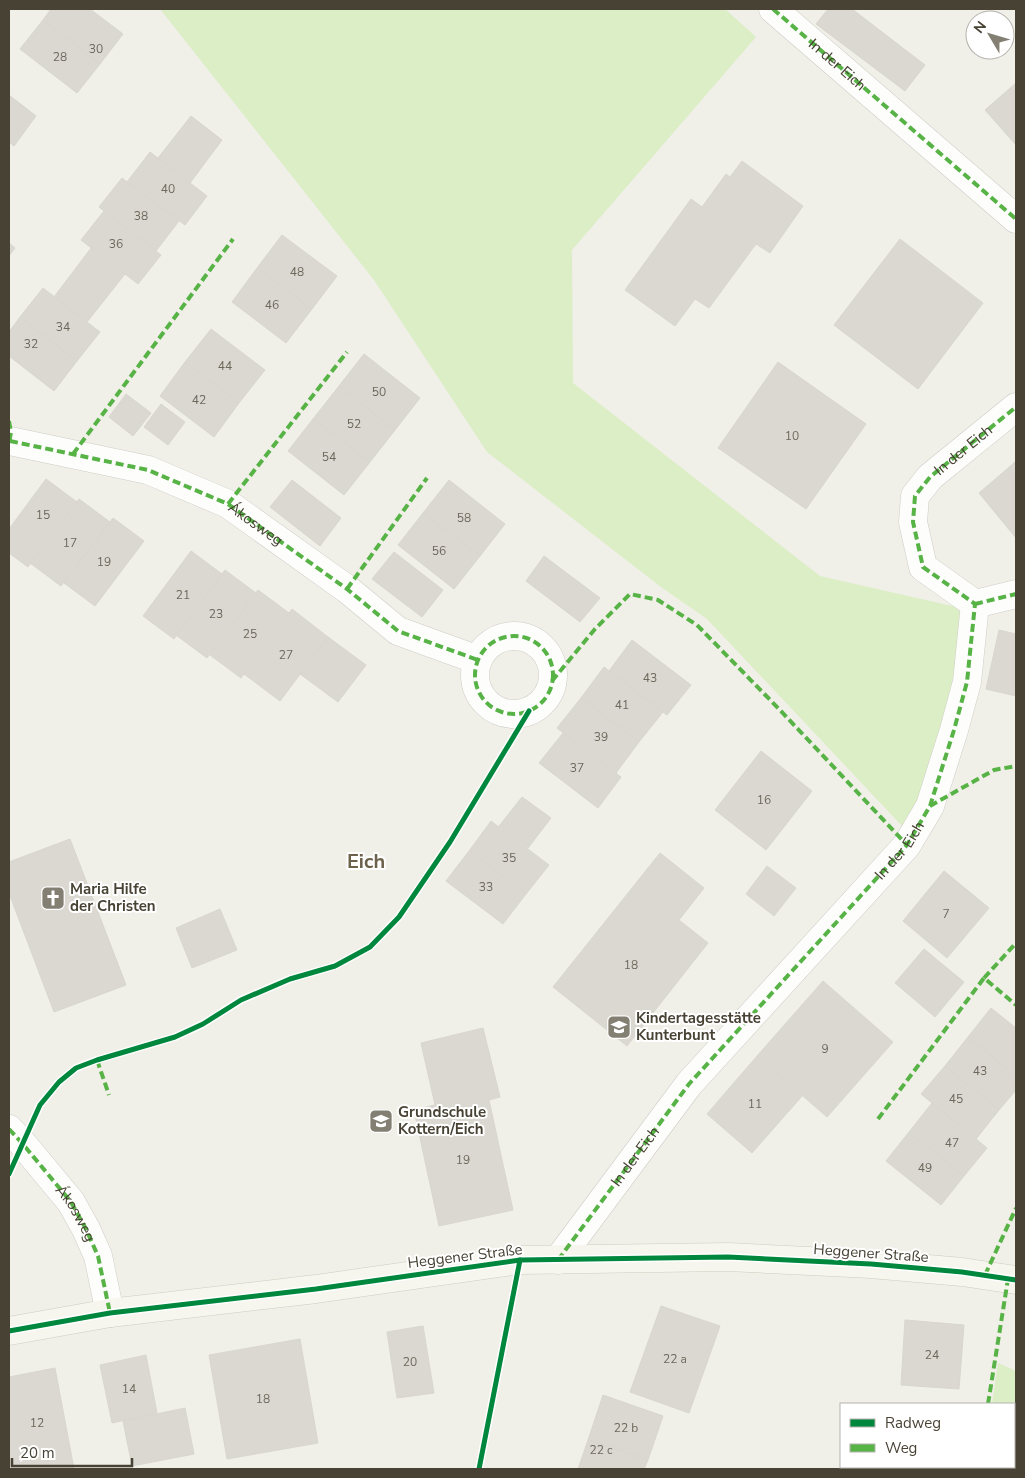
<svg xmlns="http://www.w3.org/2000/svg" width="1025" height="1478" viewBox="0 0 1025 1478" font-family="'Nunito Sans',sans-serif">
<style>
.green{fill:#dbeec5}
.building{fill:#dad8d1;stroke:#d9d6ce}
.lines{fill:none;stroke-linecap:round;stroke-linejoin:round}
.street-casing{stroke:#cecdc6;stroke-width:29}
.secondary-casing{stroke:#d0cdbe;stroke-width:29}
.street{stroke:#fdfdfc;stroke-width:28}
.secondary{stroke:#f6f5ee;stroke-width:28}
.quiet{stroke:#57b346;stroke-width:4;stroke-dasharray:8 4;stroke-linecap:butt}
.cycleway-casing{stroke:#fff;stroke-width:8}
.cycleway{stroke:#00873e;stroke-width:5}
.labels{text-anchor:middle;stroke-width:4;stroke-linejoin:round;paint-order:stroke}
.number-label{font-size:12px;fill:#6d685c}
.street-label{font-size:15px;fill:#484234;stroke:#fff}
.poi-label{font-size:15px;font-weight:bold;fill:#484234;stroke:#fff;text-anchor:start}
.district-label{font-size:20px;font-weight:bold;fill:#6c614a;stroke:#fff}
</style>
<rect width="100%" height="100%" fill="#f0efe8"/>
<!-- green -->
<g class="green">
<path d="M160 9H725L756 37 572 250 573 383 820 576 961 608 956 683 921 801 904 828 707 619 661 587 487 452 374 280Z"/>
<path d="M998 1363 1016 1371V1469H982V1467H1014V1404H992Z"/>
</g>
<!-- building -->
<g class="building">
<path d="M51 9H90L123 34 100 64 43 20Z"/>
<path d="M828 9H852L925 65 905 91 816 24Z"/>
<path d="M43 20 100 64 77 93 20 49Z"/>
<path d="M1016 83V145L985 110Z"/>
<path d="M9 95 36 116 14 146 9 142Z"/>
<path d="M191 116 222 140 190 183 158 158Z"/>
<path d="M150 152 207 196 185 225 127 182Z"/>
<path d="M742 161 803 206 770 253 756 244 709 308 695 299 675 326 625 290 691 199 702 207 726 174 730 177Z"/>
<path d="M122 178 179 221 156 251 99 207Z"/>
<path d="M104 211 161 255 138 284 81 240Z"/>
<path d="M282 235 337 276 312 309 257 268Z"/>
<path d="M900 239 983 303 918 389 834 325Z"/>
<path d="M9 243 15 248 9 256Z"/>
<path d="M91 248 125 274 87 322 54 297Z"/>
<path d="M257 268 312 309 286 343 232 302Z"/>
<path d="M43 288 100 332 77 361 20 317Z"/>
<path d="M20 317 77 361 54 391 9 356V332Z"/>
<path d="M211 329 265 370 239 403 185 362Z"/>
<path d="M364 354 420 398 395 430 339 386Z"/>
<path d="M185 362 239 403 214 437 160 396Z"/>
<path d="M778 362 866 424 806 509 718 448Z"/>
<path d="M339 386 395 430 370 462 313 419Z"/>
<path d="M126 394 151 413 133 436 109 417Z"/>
<path d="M161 404 185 422 168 445 144 427Z"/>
<path d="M313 419 370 462 344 495 288 451Z"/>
<path d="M1016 461V480L1007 469Z"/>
<path d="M1007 469 1016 480V538L979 493Z"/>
<path d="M46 479 77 502 28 567 9 553V529Z"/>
<path d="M292 480 341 518 320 546 270 507Z"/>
<path d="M449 480 505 524 480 556 423 513Z"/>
<path d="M79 499 110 522 61 586 30 563Z"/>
<path d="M423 513 480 556 454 589 398 545Z"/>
<path d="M113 518 144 541 95 606 64 583Z"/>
<path d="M191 551 222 574 174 639 143 616Z"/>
<path d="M394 552 443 590 422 617 372 579Z"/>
<path d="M544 556 600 598 580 622 526 581Z"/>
<path d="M225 570 256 593 207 658 176 635Z"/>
<path d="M258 590 289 613 241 678 210 655Z"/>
<path d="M292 609 328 637 280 701 244 674Z"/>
<path d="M999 630 1016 634V696L986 689Z"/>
<path d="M328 637 366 665 338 702 300 674Z"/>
<path d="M632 640 691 685 667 715 609 671Z"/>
<path d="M604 667 663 712 639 742 581 698Z"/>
<path d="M581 698 639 742 616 773 557 728Z"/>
<path d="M563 733 621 777 598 808 539 763Z"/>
<path d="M761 751 812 791 766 850 715 810Z"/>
<path d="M522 797 551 818 528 848 499 826Z"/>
<path d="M491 821 549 865 526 894 469 851Z"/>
<path d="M70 839 126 985 54 1012 9 893V862Z"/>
<path d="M469 851 526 894 503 924 446 881Z"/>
<path d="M660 853 704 888 679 920 708 943 627 1046 553 987Z"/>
<path d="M767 866 796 888 774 916 746 894Z"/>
<path d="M944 871 989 908 947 958 903 921Z"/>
<path d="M220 909 237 950 192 968 176 928Z"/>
<path d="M924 949 964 982 935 1017 895 983Z"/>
<path d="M823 981 893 1042 827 1117 757 1056Z"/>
<path d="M991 1008 1016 1028V1076L968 1037Z"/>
<path d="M483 1028 500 1097 489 1100 513 1210 439 1226 414 1110 435 1105 421 1043Z"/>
<path d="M968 1037 1016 1076V1090L999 1110 945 1066Z"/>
<path d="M757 1056 803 1095 752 1153 707 1114Z"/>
<path d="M945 1066 999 1110 976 1139 921 1094Z"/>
<path d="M932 1103 987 1148 964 1176 909 1132Z"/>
<path d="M909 1132 964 1176 941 1205 886 1161Z"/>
<path d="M661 1306 720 1326 689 1413 630 1392Z"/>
<path d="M905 1320 964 1325 959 1389 901 1385Z"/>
<path d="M423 1326 434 1393 397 1398 387 1332Z"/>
<path d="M300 1339 318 1443 227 1459 209 1355Z"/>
<path d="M146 1355 157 1413 112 1423 100 1365Z"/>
<path d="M55 1368 74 1469H9V1377Z"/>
<path d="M603 1395 663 1416 648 1460 588 1440Z"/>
<path d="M185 1408 194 1454 132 1466 123 1421Z"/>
<path d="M588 1440 648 1460 644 1469H578Z"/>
</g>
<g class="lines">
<!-- street casing -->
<g class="street-casing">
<g id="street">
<path d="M773 9C854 79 935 149 1016 219"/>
<path id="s1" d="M10 441 148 470 228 504 347 589 398 631 478 660"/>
<path d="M975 604 1016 594"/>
<circle cx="514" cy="675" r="39"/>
<path id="s2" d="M9 1129 22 1143 71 1202 86 1229 98 1256 110 1313"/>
<path id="s3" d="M558 1260 689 1084 907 845 930 806 954 730 967 682 975 604 923 567 913 522 915 496 930 477 1016 407"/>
</g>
</g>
<!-- secondary casing -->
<g class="secondary-casing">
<path id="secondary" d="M9 1331 110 1313 316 1289 520 1260 728 1257 871 1264 962 1272 1016 1280"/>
</g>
<!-- street -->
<use href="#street" class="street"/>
<!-- secondary -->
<use href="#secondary" class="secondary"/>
<!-- quiet -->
<g class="quiet">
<path id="s4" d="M773 9C854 79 935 149 1016 219"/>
<path d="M9 421 11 432 9 444"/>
<path d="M10 441 148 470 228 504 347 589 398 631 478 660"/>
<path d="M73 454 233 239"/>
<path d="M228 504 347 352"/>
<path d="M347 589 427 478"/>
<path d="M975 604 1016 594"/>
<circle cx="514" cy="675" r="39"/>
<path d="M552 681 595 629 630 594 658 600 697 625 779 709 907 845"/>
<path d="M930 806 994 770 1016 766"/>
<path d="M984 978 1016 943"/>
<path d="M97 1060 109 1095"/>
<path d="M878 1119 984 978 1016 1005"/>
<path d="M9 1129 22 1143 71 1202 86 1229 98 1256 110 1313"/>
<path d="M558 1260 689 1084 907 845 930 806 954 730 967 682 975 604 923 567 913 522 915 496 930 477 1016 407"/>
<path d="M985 1275 1016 1208"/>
<path d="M988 1404 1008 1279"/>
<path d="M977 1469V1467"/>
</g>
<!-- cycleway casing -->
<g class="cycleway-casing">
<g id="cycleway">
<path d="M9 1174 40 1105 59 1082 76 1068 97 1060 175 1037 203 1024 241 1000 290 979 335 966 370 947 399 917 450 842 529 711"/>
<path d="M9 1331 110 1313 316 1289 520 1260 728 1257 871 1264 962 1272 1016 1280"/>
<path d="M479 1469 520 1260"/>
</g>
</g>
<!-- cycleway -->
<use href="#cycleway" class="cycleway"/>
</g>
<!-- icons -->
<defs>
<g id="church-square" transform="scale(1.25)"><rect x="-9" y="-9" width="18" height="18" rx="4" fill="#837f73" stroke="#fff"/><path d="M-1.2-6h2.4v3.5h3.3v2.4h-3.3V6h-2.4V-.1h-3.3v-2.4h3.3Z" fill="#fff"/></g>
<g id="school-square" transform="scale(1.25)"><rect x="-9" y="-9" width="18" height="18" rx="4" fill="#837f73" stroke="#fff"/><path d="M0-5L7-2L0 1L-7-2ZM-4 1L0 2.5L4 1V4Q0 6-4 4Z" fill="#fff"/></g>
</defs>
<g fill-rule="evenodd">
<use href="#church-square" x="53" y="898"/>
<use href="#school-square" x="619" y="1027"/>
<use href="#school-square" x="381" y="1121"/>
</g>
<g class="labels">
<!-- number labels -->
<g class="number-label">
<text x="96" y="53">30</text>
<text x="60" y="61">28</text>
<text x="168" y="193">40</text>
<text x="141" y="220">38</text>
<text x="116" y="248">36</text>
<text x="297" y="276">48</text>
<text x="272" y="309">46</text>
<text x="63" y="331">34</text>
<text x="31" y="348">32</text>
<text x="225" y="370">44</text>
<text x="379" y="396">50</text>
<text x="199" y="404">42</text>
<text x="354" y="428">52</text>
<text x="792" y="440">10</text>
<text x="329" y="461">54</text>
<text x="43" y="519">15</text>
<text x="464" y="522">58</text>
<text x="70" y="547">17</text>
<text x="439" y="555">56</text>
<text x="104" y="566">19</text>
<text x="183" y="599">21</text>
<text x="216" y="618">23</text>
<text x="250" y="638">25</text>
<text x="286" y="659">27</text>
<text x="650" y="682">43</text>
<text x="622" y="709">41</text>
<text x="601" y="741">39</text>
<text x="577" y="772">37</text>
<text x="764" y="804">16</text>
<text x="509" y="862">35</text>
<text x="486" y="891">33</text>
<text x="946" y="918">7</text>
<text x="631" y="969">18</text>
<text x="825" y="1053">9</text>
<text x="980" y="1075">43</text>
<text x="956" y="1103">45</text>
<text x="755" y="1108">11</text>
<text x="952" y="1147">47</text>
<text x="463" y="1164">19</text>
<text x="925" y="1172">49</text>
<text x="932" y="1359">24</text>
<text x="675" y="1363">22 a</text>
<text x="410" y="1366">20</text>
<text x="129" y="1393">14</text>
<text x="263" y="1403">18</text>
<text x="37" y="1427">12</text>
<text x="626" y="1432">22 b</text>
<text x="601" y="1454">22 c</text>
</g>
<!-- street labels -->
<g class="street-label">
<text dy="5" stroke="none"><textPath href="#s4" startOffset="85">In der Eich</textPath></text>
<text dy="5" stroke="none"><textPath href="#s3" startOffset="999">In der Eich</textPath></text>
<text dy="5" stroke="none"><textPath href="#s1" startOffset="262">Ákosweg</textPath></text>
<text dy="5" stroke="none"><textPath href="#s3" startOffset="534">In der Eich</textPath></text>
<text dy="5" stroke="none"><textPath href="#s3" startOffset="129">In der Eich</textPath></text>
<text dy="5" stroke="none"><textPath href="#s2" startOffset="108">Ákosweg</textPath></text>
<text transform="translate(871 1253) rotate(4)" y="5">Heggener Straße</text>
<text transform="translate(465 1256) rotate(-7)" y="5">Heggener Straße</text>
</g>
<!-- poi labels -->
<g class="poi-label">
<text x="70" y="894">Maria Hilfe<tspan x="70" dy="17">der Christen</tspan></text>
<text x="636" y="1023">Kindertagesstätte<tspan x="636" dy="17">Kunterbunt</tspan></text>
<text x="398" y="1117">Grundschule<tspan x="398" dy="17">Kottern/Eich</tspan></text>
</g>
<!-- district labels -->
<g class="district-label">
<text x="366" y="868">Eich</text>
</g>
</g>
<!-- border -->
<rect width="1025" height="1478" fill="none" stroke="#484234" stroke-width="20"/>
<!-- legend -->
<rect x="840" y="1403" width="175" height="65" fill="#ffffff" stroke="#b6b3ae"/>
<rect x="850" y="1419" width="25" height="8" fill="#00873e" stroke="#b6b3ae"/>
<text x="885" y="1428" font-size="15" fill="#484234">Radweg</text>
<rect x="850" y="1444" width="25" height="8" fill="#57b346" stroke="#b6b3ae"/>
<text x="885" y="1453" font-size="15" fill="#484234">Weg</text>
<!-- north arrow -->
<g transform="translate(990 35) rotate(308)"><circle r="24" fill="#ffffff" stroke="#b6b3ae"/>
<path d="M0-4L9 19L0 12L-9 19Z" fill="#837f73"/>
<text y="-8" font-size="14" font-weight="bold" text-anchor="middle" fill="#484234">N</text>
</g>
<!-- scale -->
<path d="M12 1458v8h120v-8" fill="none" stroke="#484234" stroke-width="2.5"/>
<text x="20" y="1458" font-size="15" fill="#484234" stroke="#ffffff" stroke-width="4" paint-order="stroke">20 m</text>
</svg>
